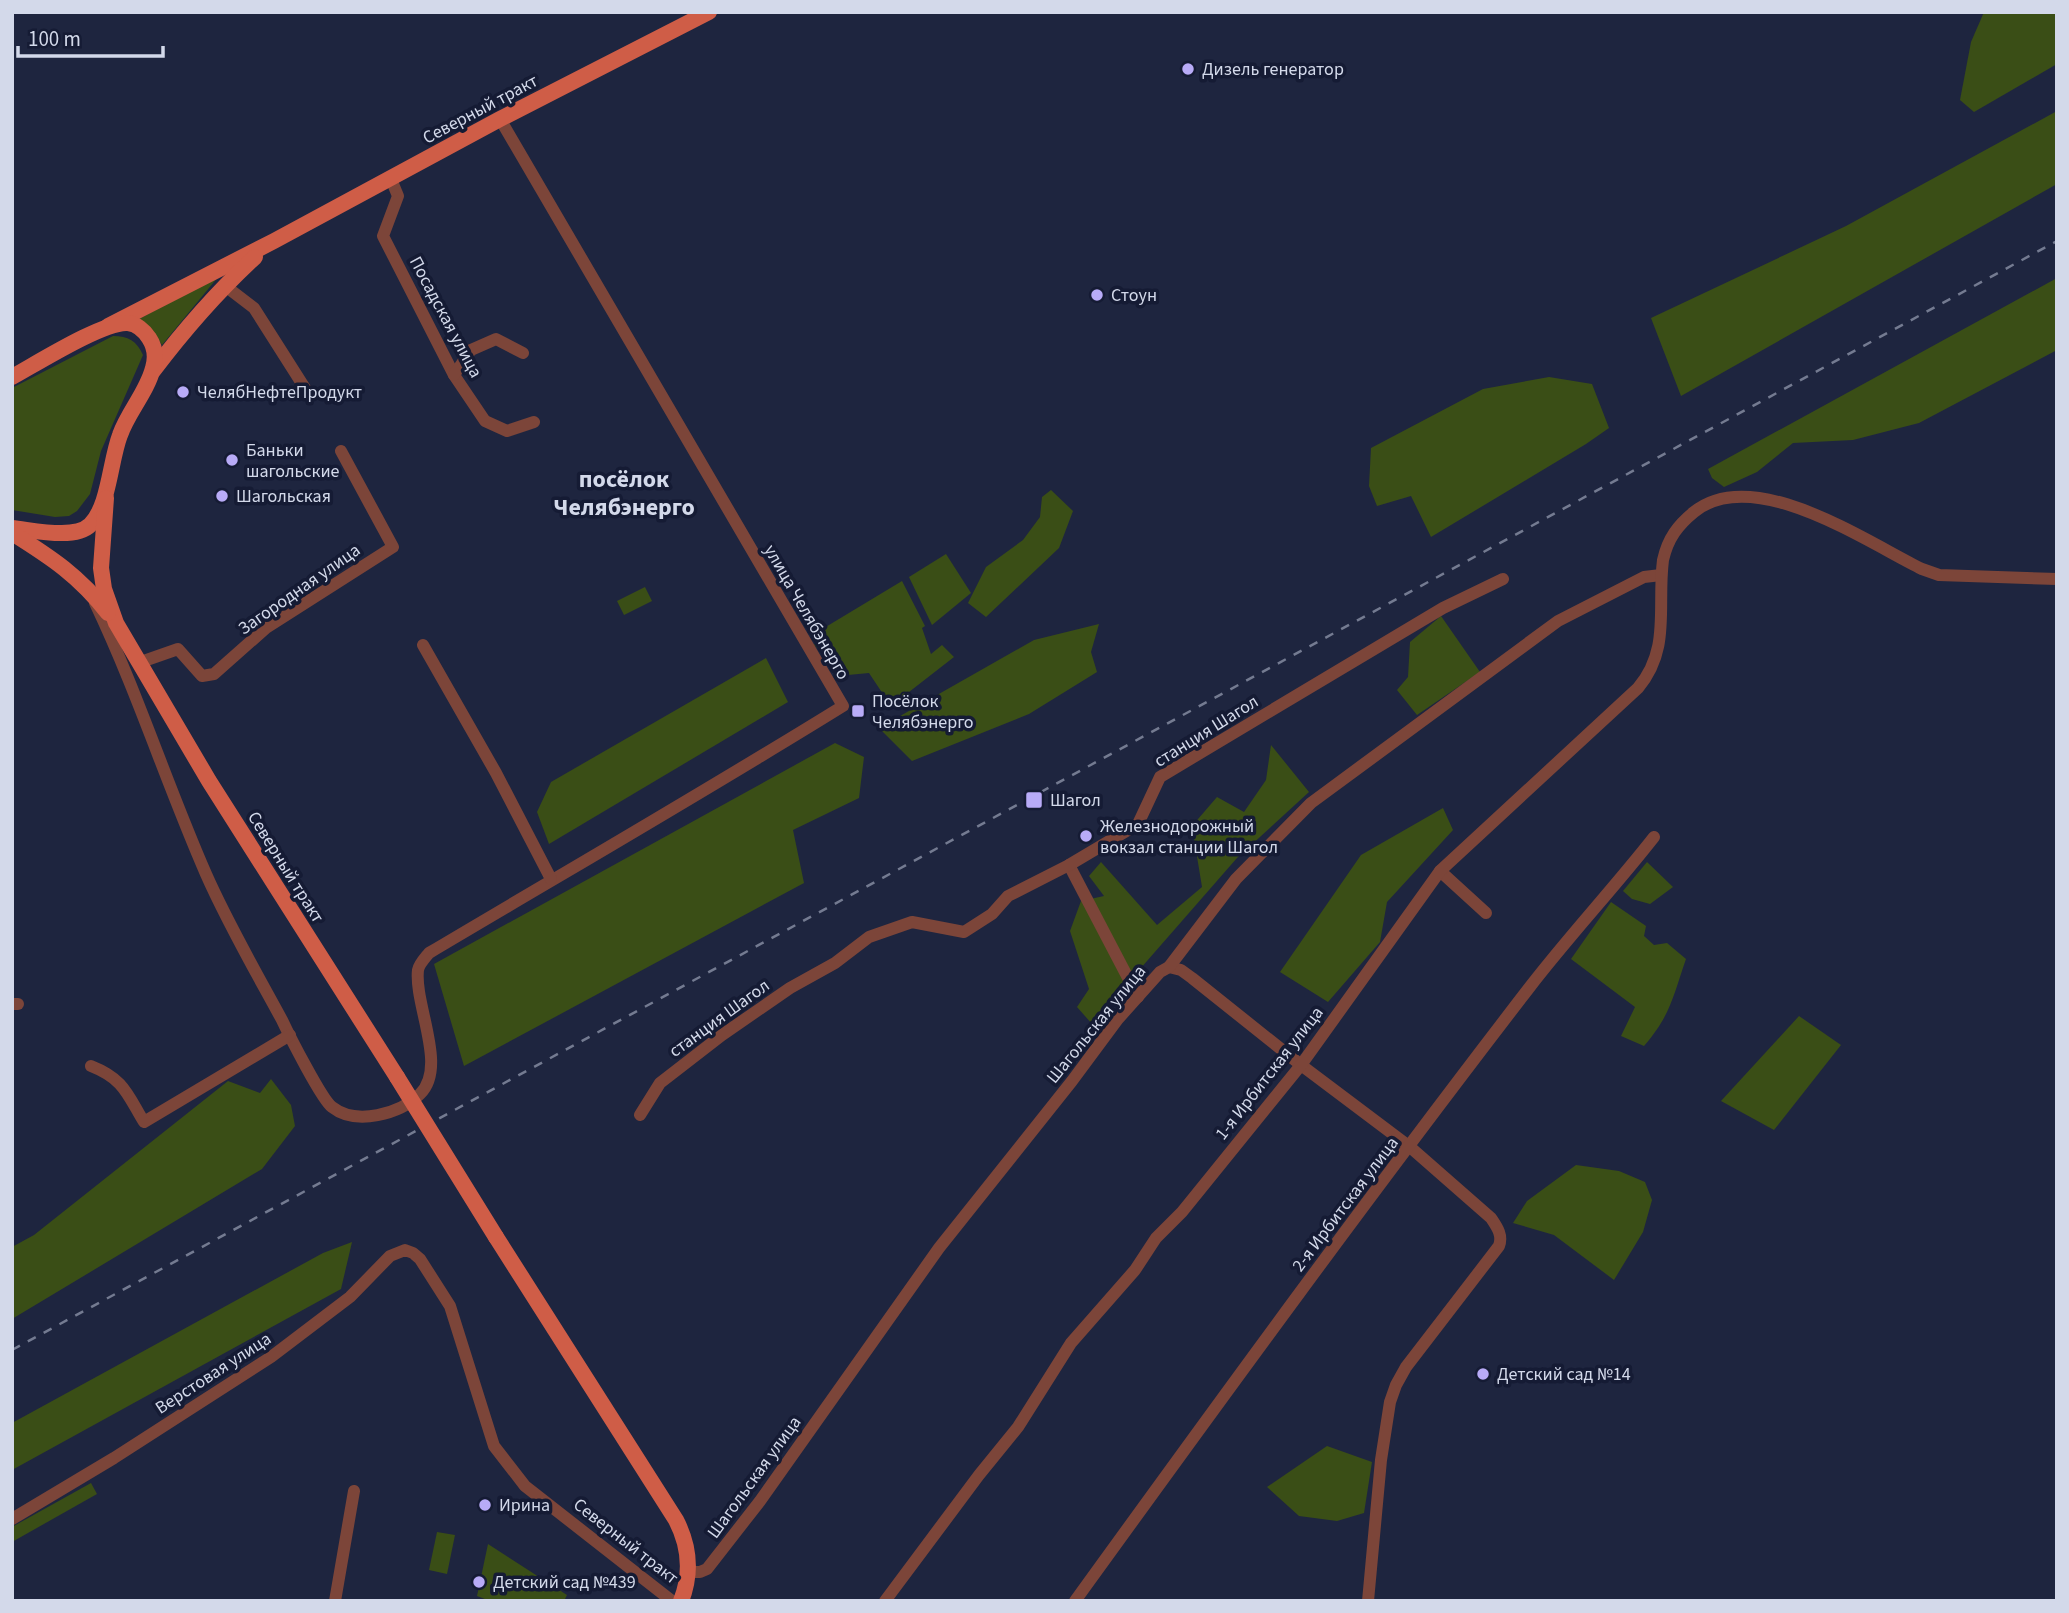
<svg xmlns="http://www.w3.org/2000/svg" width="2069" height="1613" viewBox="0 0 2069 1613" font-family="'Source Sans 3',sans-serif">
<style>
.green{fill:#3a4e16}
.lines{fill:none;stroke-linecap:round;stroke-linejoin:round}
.minor{stroke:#7c4539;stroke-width:12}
.major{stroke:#cf5d47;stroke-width:16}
.rail{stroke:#747b91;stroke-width:2.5;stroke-dasharray:9 9;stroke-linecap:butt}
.major-bridge{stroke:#cf5d47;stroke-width:16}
.poi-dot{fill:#b8abf7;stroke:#151b34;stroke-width:2.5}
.labels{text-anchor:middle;stroke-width:7;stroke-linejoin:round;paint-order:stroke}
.poi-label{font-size:18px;fill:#d3d9ea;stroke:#151b34;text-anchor:start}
.street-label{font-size:18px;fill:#d3d9ea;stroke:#151b34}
.district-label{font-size:24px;font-weight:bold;fill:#d3d9ea;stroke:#151b34}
</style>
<rect width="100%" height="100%" fill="#1e253f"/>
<!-- green -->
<g class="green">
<path d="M1984 12H2057V64L1974 112 1960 100 1971 42Z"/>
<path d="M2057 111V184L1681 396 1651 318 1846 226Z"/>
<path d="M218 277 162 345 153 331 137 320Z"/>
<path d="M2057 278V350L1919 423 1853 440 1793 443 1757 472 1724 487 1712 478 1708 469Z"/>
<path d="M113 336C128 336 137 341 143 355L101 451 90 494 77 511 69 516 55 517 12 510V388Z"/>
<path d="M1549 377 1592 384 1609 428 1586 444 1431 537 1411 496 1377 506 1369 486 1371 448 1483 389Z"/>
<path d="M1051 490 1073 511 1059 548 986 617 968 603 986 567 1023 540 1040 517 1042 497Z"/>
<path d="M946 554 971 593 932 625 909 577Z"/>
<path d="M902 581 925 626 922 628 931 654 942 645 954 657 891 706 869 673 848 675 814 645 826 632 824 628Z"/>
<path d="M645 587 652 601 624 615 617 601Z"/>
<path d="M1441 616 1480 672 1417 715 1397 690 1408 677 1410 642Z"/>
<path d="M1099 624 1091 652 1097 672 1029 714 912 761 879 728 1034 640Z"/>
<path d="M766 658 788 702 549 844 537 812 551 782Z"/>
<path d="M835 743 864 757 859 798 793 830 804 883 464 1066 434 964Z"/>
<path d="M1271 745 1309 792 1237 858 1092 1024 1077 1007 1089 989 1070 931 1081 901 1104 896 1089 876 1101 862 1157 925 1202 887 1192 826 1217 797 1244 812 1266 780Z"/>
<path d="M1443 808 1453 830 1387 902 1380 942 1328 1002 1280 972 1361 855Z"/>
<path d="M1647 862 1673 887 1650 904 1632 899 1623 891Z"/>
<path d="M1611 902 1646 926 1644 936 1654 945 1667 943 1686 959C1673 996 1671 1015 1644 1046L1621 1036 1635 1007 1571 959Z"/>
<path d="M1799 1016 1841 1045 1774 1130 1721 1101Z"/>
<path d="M271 1079 291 1105 295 1126 262 1169 12 1319V1247L34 1235 228 1081 260 1093Z"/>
<path d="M1576 1165 1619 1171 1645 1182 1652 1200 1643 1232 1614 1280 1554 1235 1513 1223 1527 1201Z"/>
<path d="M352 1242 341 1289 12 1470V1423L323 1253Z"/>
<path d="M1327 1446 1372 1462 1364 1513 1337 1521 1299 1516 1267 1487Z"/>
<path d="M91 1483 97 1494 12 1542V1527Z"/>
<path d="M437 1532 455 1535 447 1574 429 1570Z"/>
<path d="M488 1544 567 1595 564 1601H490L477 1596Z"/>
</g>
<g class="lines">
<!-- minor -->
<g class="minor">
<path d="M391 179 398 196 383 236 454 375 485 421 507 431 534 422"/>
<path d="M224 285 254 308 308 393"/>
<path d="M454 375 471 350 496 339 523 353"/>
<path d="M95 603C137 691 167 785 206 874 228 924 256 972 282 1020 289 1035 322 1100 332 1107 356 1126 400 1114 420 1094 448 1067 414 1005 418 970 419 964 425 958 429 953 567 871 706 791 843 706L500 119"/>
<path d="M423 645 496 773 551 879"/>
<path d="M138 663 178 649 202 676 214 674 266 628 393 547 341 451"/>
<path d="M1069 865 1138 997"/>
<path d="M1440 871 1486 913"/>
<path d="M1169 967 1181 970 1192 978 1301 1065 1410 1147 1491 1218C1497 1227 1503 1235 1499 1246L1406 1367 1396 1385 1390 1402 1381 1460 1368 1601"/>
<path d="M12 1004H18"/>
<path d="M91 1066C124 1079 127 1094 144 1122L290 1035"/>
<path d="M640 1115 660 1083 722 1035 790 988 835 963 869 937 912 922 964 932 992 914 1008 896 1069 865 1138 824 1160 777 1443 608 1503 579"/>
<path d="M12 1519 114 1458 271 1357 350 1297 390 1256 405 1250 413 1253 420 1259 450 1306 494 1446 525 1486 672 1601"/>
<path d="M688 1572H700L707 1569 760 1501 939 1248 1072 1081 1118 1019 1160 972 1169 967 1236 879 1311 803 1558 621 1644 577 1661 575"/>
<path d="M335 1601 354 1491"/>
<path d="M885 1601 979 1475 1018 1427 1071 1343 1135 1270 1156 1238 1182 1212 1301 1065 1440 871 1638 688C1671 649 1657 607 1663 560 1668 538 1678 525 1694 512 1753 464 1865 541 1922 569L1939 575 2057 579"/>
<path d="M1075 1601C1224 1395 1374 1189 1529 988 1569 936 1614 888 1654 837"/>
</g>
<!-- major -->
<g class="major">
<path d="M108 326 274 241 500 119 709 12"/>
<path d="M153 371C184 330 217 292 255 257"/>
<path d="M12 377C36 364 104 321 128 323 136 324 144 330 149 338 155 347 156 358 153 368 147 392 128 412 120 435 110 461 109 507 90 525 75 540 33 530 12 528"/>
<path d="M106 498 101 568 104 589 116 623 209 781 397 1077"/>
<path d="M12 533C52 558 79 576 108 613"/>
<path d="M496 1237 676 1520C690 1547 692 1573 681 1601"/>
</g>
<!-- rail -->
<path class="rail" d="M12 1350 2057 241"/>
<!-- major-bridge -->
<path class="major-bridge" d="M397 1077 496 1237"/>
</g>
<!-- markers -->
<g class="poi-dot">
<circle cx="1188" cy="69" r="7"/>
<circle cx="1097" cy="295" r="7"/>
<circle cx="183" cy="392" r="7"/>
<circle cx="232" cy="460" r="7"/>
<circle cx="222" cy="496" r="7"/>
<rect x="851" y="704" width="14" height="14" rx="3.5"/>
<rect x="1025" y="791" width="18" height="18" rx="3.5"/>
<circle cx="1086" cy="836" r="7"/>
<circle cx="1483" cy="1374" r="7"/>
<circle cx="485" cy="1505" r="7"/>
<circle cx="479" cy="1582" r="7"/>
</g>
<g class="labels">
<!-- poi labels -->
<g class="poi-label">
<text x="1202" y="75">Дизель генератор</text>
<text x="1111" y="301">Стоун</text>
<text x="197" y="398">ЧелябНефтеПродукт</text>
<text x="246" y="456">Баньки<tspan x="246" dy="21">шагольские</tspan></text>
<text x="236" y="502">Шагольская</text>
<text x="872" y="707">Посёлок<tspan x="872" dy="21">Челябэнерго</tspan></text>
<text x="1050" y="806">Шагол</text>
<text x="1100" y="832">Железнодорожный<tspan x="1100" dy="21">вокзал станции Шагол</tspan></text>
<text x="1497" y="1380">Детский сад №14</text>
<text x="499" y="1511">Ирина</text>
<text x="493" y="1588">Детский сад №439</text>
</g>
<!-- street labels -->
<g class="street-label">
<text transform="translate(480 109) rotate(-28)" y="6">Северный тракт</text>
<text transform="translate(446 317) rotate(62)" y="6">Посадская улица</text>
<text transform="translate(299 589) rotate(-35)" y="6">Загородная улица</text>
<text transform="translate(807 612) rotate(60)" y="6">улица Челябэнерго</text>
<text transform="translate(1206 731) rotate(-32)" y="6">станция Шагол</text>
<text transform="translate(286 867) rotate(58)" y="6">Северный тракт</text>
<text transform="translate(719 1018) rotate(-36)" y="6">станция Шагол</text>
<text transform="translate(1096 1024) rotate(-51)" y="6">Шагольская улица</text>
<text transform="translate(1269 1073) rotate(-52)" y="6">1-я Ирбитская улица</text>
<text transform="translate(1345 1204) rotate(-53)" y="6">2-я Ирбитская улица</text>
<text transform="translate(213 1373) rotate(-33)" y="6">Верстовая улица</text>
<text transform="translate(754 1477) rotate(-54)" y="6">Шагольская улица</text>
<text transform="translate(626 1541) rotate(38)" y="6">Северный тракт</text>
</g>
<!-- district labels -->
<g class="district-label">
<text x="624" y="487">посёлок<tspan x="624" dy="28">Челябэнерго</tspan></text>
</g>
</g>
<!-- border -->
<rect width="2069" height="1613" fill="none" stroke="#d3d9ea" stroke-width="28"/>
<!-- scale -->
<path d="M18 46v10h145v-10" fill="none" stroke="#d3d9ea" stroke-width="3.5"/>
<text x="28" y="46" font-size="21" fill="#d3d9ea" stroke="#151b34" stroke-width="5" paint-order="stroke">100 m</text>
</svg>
